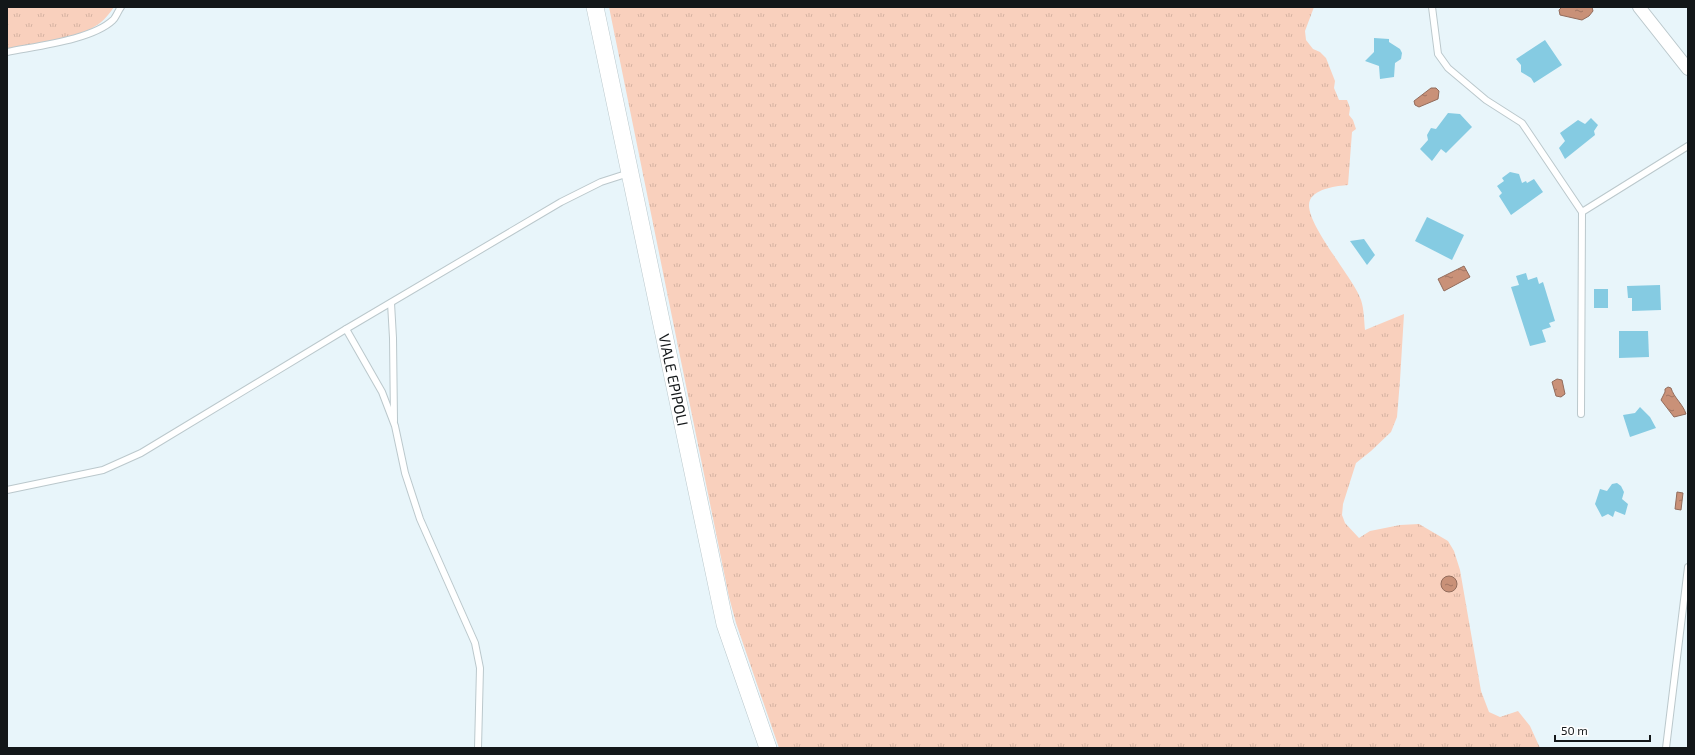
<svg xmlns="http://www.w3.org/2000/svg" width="1695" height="755" viewBox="0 0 1695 755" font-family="'Exo 2',sans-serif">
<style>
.grass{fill:url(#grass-tufts)}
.water{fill:url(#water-ripples);stroke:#926c5c}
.building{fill:#85cbe2}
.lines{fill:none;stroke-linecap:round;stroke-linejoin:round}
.service-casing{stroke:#bbc8cc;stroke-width:8}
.minor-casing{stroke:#bbc8cc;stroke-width:14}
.secondary-casing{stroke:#bbc8cc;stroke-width:18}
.service{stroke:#fff;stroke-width:6}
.minor{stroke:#fff;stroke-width:12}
.secondary{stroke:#fff;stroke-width:17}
.labels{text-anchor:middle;stroke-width:3.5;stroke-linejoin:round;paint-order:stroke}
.street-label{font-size:15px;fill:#131719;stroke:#fff}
</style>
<defs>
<pattern id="grass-tufts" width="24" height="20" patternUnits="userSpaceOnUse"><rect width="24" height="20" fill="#f9d0bd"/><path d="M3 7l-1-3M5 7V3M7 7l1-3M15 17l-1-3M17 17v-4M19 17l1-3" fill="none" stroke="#d5b2a2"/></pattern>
<pattern id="water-ripples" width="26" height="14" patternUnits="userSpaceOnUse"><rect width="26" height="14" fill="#c99178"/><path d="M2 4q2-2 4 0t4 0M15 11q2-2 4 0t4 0" fill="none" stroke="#a27562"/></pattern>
</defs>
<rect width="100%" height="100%" fill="#e8f5fa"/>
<!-- grass -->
<g class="grass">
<path d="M7 7H114C110 13 105 19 100 23 80 39 32 44 7 49Z"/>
<path d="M609 7H1314L1305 31 1306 40 1313 49 1320 52 1326 58 1335 81 1334 88 1339 100H1347L1350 108 1349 115 1353 120 1356 129 1352 132 1348 185C1337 186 1316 188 1310 200 1301 219 1354 278 1361 300 1364 309 1364 320 1365 330L1404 314 1400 380 1397 417 1391 432 1371 451 1356 463 1343 504 1342 515 1345 523 1359 538 1370 531 1400 525 1419 524 1448 541 1454 551 1460 570 1481 691 1489 712 1500 717 1518 711 1530 726 1540 748H779L736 623 729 597Z"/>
</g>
<!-- water -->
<g class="water">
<path d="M1562 7H1592L1593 11 1589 16 1582 20 1560 15 1559 10Z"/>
<path d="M1431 88H1436L1439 91 1438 99 1419 107 1415 105 1414 101Z"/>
<path d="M1464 266 1470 277 1444 291 1438 279Z"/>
<path d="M1557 379 1562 380 1565 394 1561 397 1556 396 1552 382Z"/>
<path d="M1668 387 1671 388C1674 398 1683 404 1686 414L1674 417 1661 400 1665 392V389Z"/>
<path d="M1677 492 1683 493 1681 510 1675 509Z"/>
<circle cx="1449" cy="584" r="8"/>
</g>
<!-- building -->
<g class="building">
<path d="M1374 38 1389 39V42L1400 49 1402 53 1401 59 1395 63 1394 77 1380 79 1379 66 1365 61 1374 52Z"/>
<path d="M1545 40 1562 65 1534 83 1531 78 1521 72V65L1516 59Z"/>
<path d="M1448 113 1460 114 1472 127 1446 153 1441 149 1432 161 1420 149 1428 140 1427 135 1431 128 1436 129Z"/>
<path d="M1591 118 1598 125 1594 131 1595 135 1565 159 1559 148 1565 141 1560 133 1578 120 1585 124Z"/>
<path d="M1510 172 1519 174 1522 183 1526 181 1527 183 1534 179 1543 192 1511 215 1499 196 1502 193 1497 186 1504 181 1502 178Z"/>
<path d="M1427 217 1464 235 1452 260 1415 241Z"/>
<path d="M1364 239 1375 255 1367 265 1350 241Z"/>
<path d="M1526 273 1528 280 1537 277 1539 284 1543 282 1555 321 1549 323 1551 327 1542 330 1546 342 1530 346 1511 287 1519 285 1516 276Z"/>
<path d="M1660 285 1661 310 1632 311V298H1628L1627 286Z"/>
<rect x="1594" y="289" width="14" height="19"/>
<path d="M1619 331H1648L1649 357 1619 358Z"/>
<path d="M1640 407 1650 417 1656 428 1630 437 1623 415 1635 413Z"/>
<path d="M1617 483 1621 486 1624 492 1622 499 1628 504 1625 515 1615 511 1613 517 1608 514 1602 517 1595 504 1600 489 1607 491 1612 484Z"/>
</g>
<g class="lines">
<!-- service casing -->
<g class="service-casing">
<g id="service">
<path d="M1432 7 1438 54 1448 68 1486 100 1522 123 1582 212 1688 146"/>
<path d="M7 52C36 46 92 40 113 20 116 17 118 11 121 7"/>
<path d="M391 303 393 338 394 421"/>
<path d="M346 329 382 392 395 426 405 473 420 519 475 643 480 668 478 748"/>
<path d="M1581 414 1582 212"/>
<path d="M7 490 103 470 141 453 346 329 561 202 601 182 629 173"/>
<path d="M1666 748 1688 567"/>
</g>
</g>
<!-- minor casing -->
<g class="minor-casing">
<path id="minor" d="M1639 7 1688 69"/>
</g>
<!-- secondary casing -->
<g class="secondary-casing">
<path id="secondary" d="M595 7 725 624 768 748"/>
</g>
<!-- service -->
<use href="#service" class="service"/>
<!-- minor -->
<use href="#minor" class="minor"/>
<!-- secondary -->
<use href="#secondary" class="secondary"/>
</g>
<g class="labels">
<!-- street labels -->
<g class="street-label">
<text transform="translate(673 380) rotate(78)" y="5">VIALE EPIPOLI</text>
</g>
</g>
<!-- border -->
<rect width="1695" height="755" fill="none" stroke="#131719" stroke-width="16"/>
<!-- scale -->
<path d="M1555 735v6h95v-6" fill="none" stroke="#131719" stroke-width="2"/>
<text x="1561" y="735" font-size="12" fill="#131719" stroke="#ffffff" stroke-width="3" paint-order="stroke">50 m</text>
</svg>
